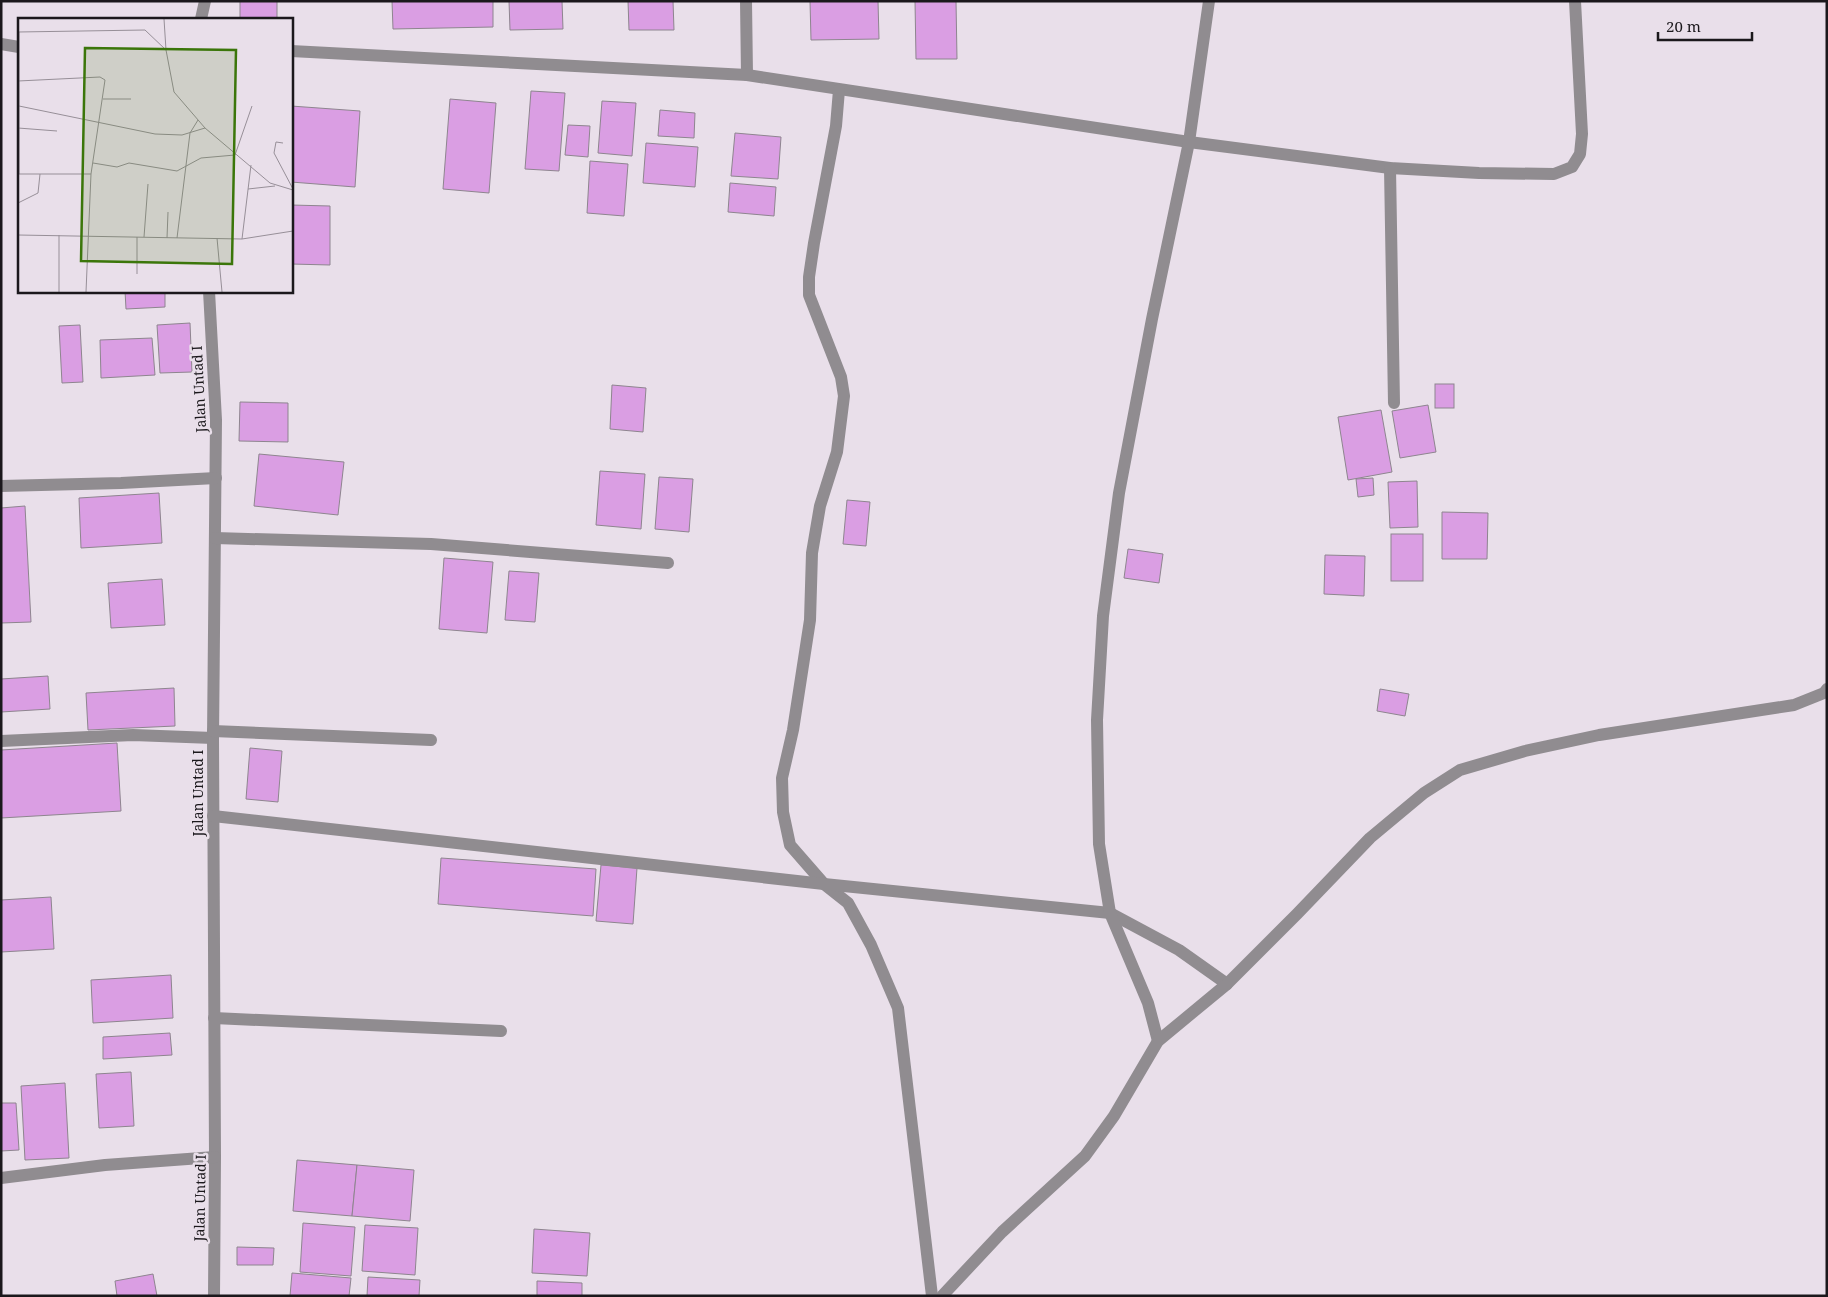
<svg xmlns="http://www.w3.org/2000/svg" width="1828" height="1297" viewBox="0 0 1828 1297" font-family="'Noto Serif',serif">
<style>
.building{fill:#da9ee3;stroke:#8e858f}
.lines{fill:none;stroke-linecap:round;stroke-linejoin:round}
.lane{stroke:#908c90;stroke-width:12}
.street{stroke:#908c90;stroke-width:12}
.labels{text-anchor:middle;stroke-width:5;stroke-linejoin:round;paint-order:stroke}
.street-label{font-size:14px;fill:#1b181c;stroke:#e9dfea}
.inset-road{fill:none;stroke:#978f98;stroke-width:1}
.view{fill:#3b760a;fill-opacity:0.15;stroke:#3b760a;stroke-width:2.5}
.inset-edge{fill:none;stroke:#1b181c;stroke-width:2.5}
</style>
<rect width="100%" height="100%" fill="#e9dfea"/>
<!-- building -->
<g class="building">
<rect x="240" y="1" width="37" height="18"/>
<path d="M392 1H493V27L393 29Z"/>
<path d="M509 1H562L563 29 510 30Z"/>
<path d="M628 1H673L674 30H629Z"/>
<path d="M810 1H878L879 39 811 40Z"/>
<path d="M915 1H956L957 59H916Z"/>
<path d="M531 91 565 93 559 171 525 169Z"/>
<path d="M450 99 496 103 489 193 443 189Z"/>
<path d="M602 101 636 103 632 156 598 153Z"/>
<path d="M291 106 360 111 355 187 291 182Z"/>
<path d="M660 110 695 113 694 138 658 136Z"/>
<path d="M568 125 590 126 588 157 565 155Z"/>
<path d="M735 133 781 137 778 179 731 176Z"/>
<path d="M646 143 698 147 695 187 643 183Z"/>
<path d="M590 161 628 164 624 216 587 213Z"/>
<path d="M730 183 776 187 774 216 728 212Z"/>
<path d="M291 205 330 206V265L291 264Z"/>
<path d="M125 291H165V307L126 309Z"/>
<path d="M190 323 192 372 160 373 157 325Z"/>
<path d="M80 325 83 382 62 383 59 326Z"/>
<path d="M152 338 155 375 101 378 100 340Z"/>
<rect x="1435" y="384" width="19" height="24"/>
<path d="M612 385 646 388 643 432 610 429Z"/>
<path d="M240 402 288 403V442L239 441Z"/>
<path d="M1428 405 1436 452 1400 458 1392 411Z"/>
<path d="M1381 410 1392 472 1348 480 1338 417Z"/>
<path d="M259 454 344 462 338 515 254 506Z"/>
<path d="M600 471 645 474 641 529 596 525Z"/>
<path d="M659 477 693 479 689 532 655 529Z"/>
<path d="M1373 478 1374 495 1358 497 1356 479Z"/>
<path d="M1417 481 1418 527 1390 528 1388 482Z"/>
<path d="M159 493 162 543 81 548 79 498Z"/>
<path d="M847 500 870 502 866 546 843 544Z"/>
<path d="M25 506 31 622 1 623V508Z"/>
<path d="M1442 512 1488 513 1487 559H1442Z"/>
<rect x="1391" y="534" width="32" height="47"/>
<path d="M1128 549 1163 554 1159 583 1124 578Z"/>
<path d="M1325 555 1365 556 1364 596 1324 594Z"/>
<path d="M444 558 493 562 487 633 439 629Z"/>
<path d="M509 571 539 573 535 622 505 620Z"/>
<path d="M162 579 165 625 111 628 108 583Z"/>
<path d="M48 676 50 709 1 712V679Z"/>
<path d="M174 688 175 726 88 730 86 693Z"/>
<path d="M1380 689 1409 694 1405 716 1377 711Z"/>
<path d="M117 743 121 811 1 818V750Z"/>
<path d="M250 748 282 751 278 802 246 799Z"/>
<path d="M441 858 596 869 593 916 438 904Z"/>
<path d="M601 865 637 868 633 924 596 921Z"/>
<path d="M51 897 54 949 1 952V900Z"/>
<path d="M171 975 173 1018 93 1023 91 980Z"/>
<path d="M170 1033 172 1055 103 1059V1037Z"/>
<path d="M131 1072 134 1126 99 1128 96 1074Z"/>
<path d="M65 1083 69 1158 25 1160 21 1086Z"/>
<path d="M1 1103H16L19 1150 1 1151Z"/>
<path d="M297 1160 357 1165 352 1216 293 1211Z"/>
<path d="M357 1165 414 1170 410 1221 352 1216Z"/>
<path d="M303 1223 355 1227 351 1276 300 1272Z"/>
<path d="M365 1225 418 1228 415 1275 362 1271Z"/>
<path d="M534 1229 590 1233 587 1276 532 1273Z"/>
<path d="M237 1247 274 1248 273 1265H237Z"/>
<path d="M292 1273 351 1278 349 1296H290Z"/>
<path d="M153 1274 157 1296H117L115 1281Z"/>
<path d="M368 1277 420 1280 419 1296H367Z"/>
<path d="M537 1281 582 1283V1296H537Z"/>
</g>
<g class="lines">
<!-- lane -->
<g class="lane">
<path d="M1 741 133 735 213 738"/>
<path d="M214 1018 501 1031"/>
</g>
<!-- street -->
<g class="street">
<path d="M746 1 747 75"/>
<path d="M201 19 205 1"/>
<path d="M1 44 19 47"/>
<path d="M291 51 747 75 1189 142 1390 168 1479 173 1554 174 1572 167 1580 154 1582 134 1575 1"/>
<path d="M839 90 836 126 814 243 809 277V295L841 377 844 396 837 452 820 506 812 553 810 620 793 730 782 778 783 812 790 845 824 884 848 903 871 945 898 1008 932 1296"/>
<path d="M1390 168 1394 403"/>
<path d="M209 291 216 420 213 738 215 1157 214 1296"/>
<path d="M1 486 121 483 216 478"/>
<path d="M215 538 431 544 668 563"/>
<path d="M213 731 431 740"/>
<path d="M213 816 824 884 1110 913 1179 950 1227 984"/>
<path d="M1158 1041 1148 1003 1110 913 1099 844 1097 720 1103 616 1119 493 1152 319 1189 142 1209 1"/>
<path d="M1 1178 105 1165 215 1157"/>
<path d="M942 1296 1002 1232 1085 1156 1114 1116 1158 1041 1227 984 1297 914 1370 838 1424 793 1460 770 1525 751 1599 735 1794 705 1824 693 1827 689"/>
</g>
</g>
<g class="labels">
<!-- street labels -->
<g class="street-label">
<text transform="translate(199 389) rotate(-93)" y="5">Jalan Untad I</text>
<text transform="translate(198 793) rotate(-90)" y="5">Jalan Untad I</text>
<text transform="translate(200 1198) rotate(-89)" y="5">Jalan Untad I</text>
</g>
</g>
<!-- overview -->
<g transform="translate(18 18)">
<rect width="275" height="275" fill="#e9dfea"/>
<path class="inset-road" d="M146 1 148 32M0 14 127 12 148 32 156 74 187 110 252 165 275 172M1 14V156M0 63 82 59 87 62 73 156 68 274M85 81H113M1 88 137 116 164 117 187 110M0 110 39 113M265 125 258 124 256 135 275 171M75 145 99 149 111 145 159 153 183 140 217 137 234 88M0 156H73M230 171 257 168M0 185 20 175 22 156M0 217 224 221 275 213M119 219V256M126 219 130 166M149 220 150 194M159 220 172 115 180 102M199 220 204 274M224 221 233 147M41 274V217"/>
<path class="view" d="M67 30 218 32 214 246 63 243Z"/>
<rect width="275" height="275" class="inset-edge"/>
</g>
<!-- border -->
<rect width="1828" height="1297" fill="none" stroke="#1b181c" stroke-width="5"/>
<!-- scale -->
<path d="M1658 32v8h94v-8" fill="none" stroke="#1b181c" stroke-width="2.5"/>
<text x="1666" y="32" font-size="15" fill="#1b181c" stroke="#e9dfea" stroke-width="4" paint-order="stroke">20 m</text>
</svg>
